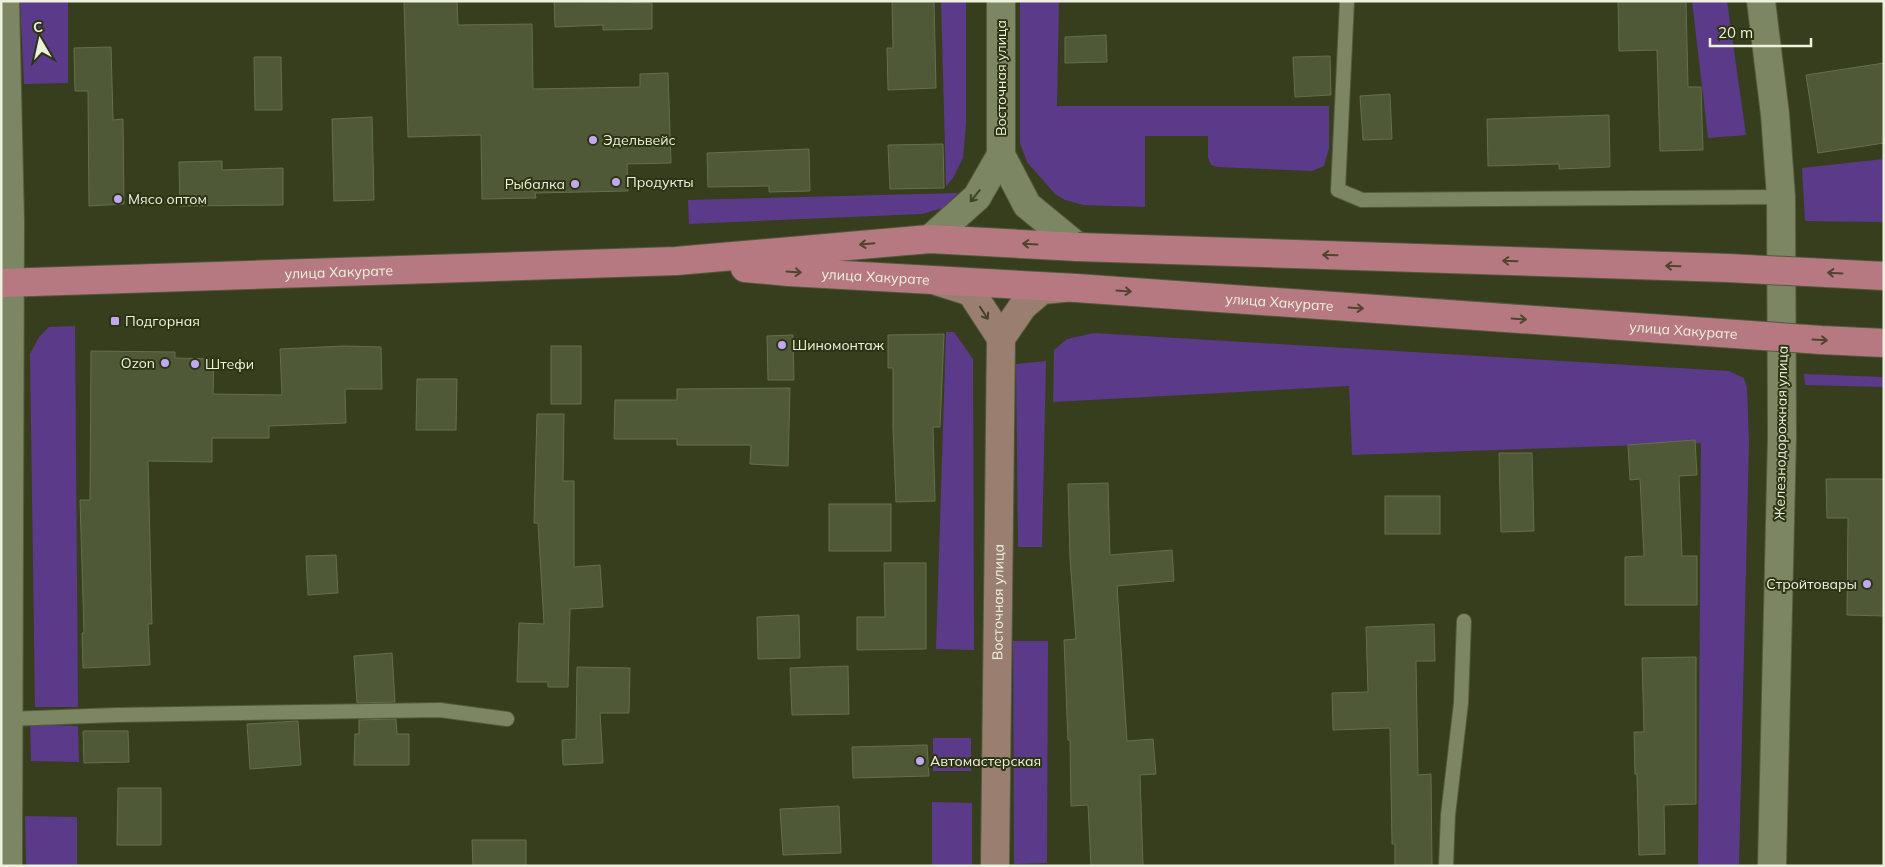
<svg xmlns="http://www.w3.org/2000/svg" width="1885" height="867" viewBox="0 0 1885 867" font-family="Mulish,sans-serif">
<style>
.green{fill:#5b3a8a}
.building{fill:#505937;stroke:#666f4c}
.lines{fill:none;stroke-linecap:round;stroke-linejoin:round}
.lane-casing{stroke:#545a3d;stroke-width:16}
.street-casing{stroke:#545a3d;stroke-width:30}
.secondary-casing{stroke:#545a3d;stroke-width:30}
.primary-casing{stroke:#545a3d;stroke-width:30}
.lane{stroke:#7c8662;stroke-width:14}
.street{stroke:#7c8662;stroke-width:28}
.secondary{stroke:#9a7f71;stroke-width:28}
.primary{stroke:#b77981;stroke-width:28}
.primary-bridge-casing{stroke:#545a3d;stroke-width:30;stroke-linecap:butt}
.primary-bridge{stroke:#b77981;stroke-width:28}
.oneway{stroke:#3c4423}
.oneway2{stroke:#4f452e}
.oneway3{stroke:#424326}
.poi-dot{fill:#c2a7f2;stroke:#2c3413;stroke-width:2}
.labels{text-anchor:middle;stroke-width:4;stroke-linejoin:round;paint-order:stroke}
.street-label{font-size:14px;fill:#edf2df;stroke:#2c3413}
.poi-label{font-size:14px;fill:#edf2df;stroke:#2c3413;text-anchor:start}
</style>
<rect width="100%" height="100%" fill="#363e1d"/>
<!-- green -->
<g class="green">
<path d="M20 1H68V83L24 84Z"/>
<path d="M941 1H966V123L963 158 953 178 946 186Z"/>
<path d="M1020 1H1059L1057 106H1329V148L1324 166 1312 171 1217 167 1211 165 1208 157V136H1145V207L1084 205 1065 200 1055 194 1027 162 1020 143Z"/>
<path d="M1692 1H1727L1746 135 1708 138Z"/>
<path d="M1884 159V222L1805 221 1802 168Z"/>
<path d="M958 193 943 208 922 214 689 224 688 200Z"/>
<path d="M75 326 78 707H35L30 354 39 337 49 327Z"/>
<path d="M946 332H954L973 359 974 650 936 649Z"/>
<path d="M1094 333 1729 371 1744 378 1747 389 1749 441 1739 866H1698L1701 443 1352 455 1349 386 1053 402 1054 350 1067 339Z"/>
<path d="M1046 361 1042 547H1018L1016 364Z"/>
<path d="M1804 374 1884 377V387L1805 385Z"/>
<path d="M1013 641H1048L1047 863 1014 864Z"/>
<path d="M30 724 78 726 79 762 31 761Z"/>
<rect x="933" y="738" width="38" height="33"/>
<path d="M932 802 972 803V866H932Z"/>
<path d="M25 816 77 817V866H26Z"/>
</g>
<!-- building -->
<g class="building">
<path d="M404 1H457L458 25 532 24 533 89 640 87V74L668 73 671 163 627 164 628 191 535 193 536 198 482 199 481 135 408 137Z"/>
<path d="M554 1 652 3V29L603 30V25L555 27Z"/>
<path d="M892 1H934L936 88 888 90 887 48H893Z"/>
<path d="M1618 1H1686L1688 87H1701L1703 150 1660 151 1657 50 1619 51Z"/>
<path d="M1106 35 1107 62 1065 63V37Z"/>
<path d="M111 47 113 120 123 119 124 204 89 206 88 91H75L74 48Z"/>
<path d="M1330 56 1331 95 1295 97 1293 57Z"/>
<path d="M254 57H281L282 110H255Z"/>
<path d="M1884 63V143L1818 153 1806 75Z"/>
<path d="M1390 94 1392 139 1363 140 1360 96Z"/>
<path d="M1609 115 1610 167 1559 169V164L1488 166 1487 119Z"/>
<path d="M372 117 374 200 334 201 332 119Z"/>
<path d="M943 144 944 188 890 189 888 145Z"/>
<path d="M809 149 810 191 769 192V186L708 187 707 153Z"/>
<path d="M222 161V170L283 168V205L180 206 179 162Z"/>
<path d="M944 334 940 427H933L935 501 896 502 893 427V368H888V335Z"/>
<path d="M793 335 794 380H768L767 336Z"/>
<path d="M343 346 381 347 382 389H345L346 423 269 426V438H212V462L148 461 152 624H148L150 665 83 668 82 633H84L80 500H90L91 351 175 352V358L214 359 213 394 282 395 280 349Z"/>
<rect x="551" y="346" width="30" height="58"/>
<path d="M417 379H457L456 430H416Z"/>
<path d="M790 388 788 466 750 464 751 445H677V439H614L615 400H677V389Z"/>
<path d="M537 414H564L563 481H574V567L600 565 603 607 570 609 568 687H548V682H517L519 623 544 624 538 523H534Z"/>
<path d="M1695 440 1697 475 1679 476 1682 556H1697V605H1625V557L1644 556 1640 479 1630 480 1628 445Z"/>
<path d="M1499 453H1532L1534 531 1501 532Z"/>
<path d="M1826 479H1884V616L1847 615 1848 518H1827Z"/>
<path d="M1108 483 1110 555 1172 550 1174 581 1117 586 1127 741 1153 739 1156 774 1140 775 1143 866H1091L1088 805 1071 806 1070 740H1068L1064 640 1076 639 1070 558 1068 484Z"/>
<rect x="1385" y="496" width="55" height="38"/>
<rect x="829" y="504" width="62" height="47"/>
<path d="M336 555 338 593 308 595 306 556Z"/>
<path d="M884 563H926V649L857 650V617H885Z"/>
<path d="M799 615 800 658 758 659 757 617Z"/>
<path d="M1434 624 1435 661H1416L1418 775 1431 774 1432 866H1395V844H1392L1390 728 1333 730 1332 693 1368 692 1366 627Z"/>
<path d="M392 653 395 702 357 703 354 656Z"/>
<path d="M1696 657V804L1664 805 1665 854 1639 855 1637 774H1635L1634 732H1644L1642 658Z"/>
<path d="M848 666 849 714 792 715 790 668Z"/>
<path d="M577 667 630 668 629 713H600L603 763 563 765 562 740 576 739Z"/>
<path d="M396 719 397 734H409V765H354L355 734H359V720Z"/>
<path d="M298 721 301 765 250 769 247 724Z"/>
<path d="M83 731H128L129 762 84 763Z"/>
<path d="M927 745 929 776 853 778 852 747Z"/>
<path d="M118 788H161V845H117Z"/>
<path d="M839 806 841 853 783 855 780 809Z"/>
<path d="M472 840H526V866H473Z"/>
</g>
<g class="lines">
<!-- lane casing -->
<g class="lane-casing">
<g id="lane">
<path d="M1347 1 1338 190 1362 200 1781 197"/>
<path d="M8 719 116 715 440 710 507 719"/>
<path d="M1446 866 1448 815 1461 703 1464 621"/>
</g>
</g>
<!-- street casing -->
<g class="street-casing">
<g id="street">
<path d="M5 1 10 221 8 866"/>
<path d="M1001 1V155L1027 205 1078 247"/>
<path d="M1761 1 1775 114 1781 197 1782 436 1772 866"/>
<path d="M930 239 977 197 1001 155"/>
</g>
</g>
<!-- secondary casing -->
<g class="secondary-casing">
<g id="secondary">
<path d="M939 282 971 292 1001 338"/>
<path d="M1001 338 1023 306 1042 290 1064 288"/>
<path id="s1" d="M995 866 1001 338"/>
</g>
</g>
<!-- primary casing -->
<g class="primary-casing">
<g id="primary">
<path id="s2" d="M745 268 789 272 1076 288"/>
<path id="s3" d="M1 283 676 261 930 239 1078 247"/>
</g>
</g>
<!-- lane -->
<use href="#lane" class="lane"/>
<!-- street -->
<use href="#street" class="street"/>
<!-- secondary -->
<use href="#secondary" class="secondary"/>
<!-- primary -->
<use href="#primary" class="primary"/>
<!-- primary-bridge casing -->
<g class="primary-bridge-casing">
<g id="primary-bridge">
<path d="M1078 247 1728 268 1884 276"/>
<path id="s4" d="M1076 288 1821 340 1884 343"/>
</g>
</g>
<!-- primary-bridge -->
<use href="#primary-bridge" class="primary-bridge"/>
</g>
<!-- one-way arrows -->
<defs><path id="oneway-shaft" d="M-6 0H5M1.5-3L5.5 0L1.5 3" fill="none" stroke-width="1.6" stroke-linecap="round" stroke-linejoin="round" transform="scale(1.25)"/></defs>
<use class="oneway" href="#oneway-shaft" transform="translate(975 196) rotate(129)"/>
<g class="oneway2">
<use href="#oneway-shaft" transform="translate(867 244) rotate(175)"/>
<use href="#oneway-shaft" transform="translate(1030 244) rotate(-177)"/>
<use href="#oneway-shaft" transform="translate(1330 255) rotate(-178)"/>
<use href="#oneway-shaft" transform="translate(1510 261) rotate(-178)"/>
<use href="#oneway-shaft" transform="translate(1673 266) rotate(-178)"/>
<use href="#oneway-shaft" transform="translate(794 272) rotate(4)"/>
<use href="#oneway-shaft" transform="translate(1835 273) rotate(-177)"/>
<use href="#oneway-shaft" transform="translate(1124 291) rotate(4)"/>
<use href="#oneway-shaft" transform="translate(1356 308) rotate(4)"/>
<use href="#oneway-shaft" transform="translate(1519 319) rotate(4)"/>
<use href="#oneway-shaft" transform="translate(1820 340) rotate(3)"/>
</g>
<use class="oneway3" href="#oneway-shaft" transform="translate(984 313) rotate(57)"/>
<!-- markers -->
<g class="poi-dot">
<circle cx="593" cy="140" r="5"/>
<circle cx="616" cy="182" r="5"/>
<circle cx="575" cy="184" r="5"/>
<circle cx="118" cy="199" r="5"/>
<rect x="110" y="316" width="10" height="10" rx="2.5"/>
<circle cx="782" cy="345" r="5"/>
<circle cx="165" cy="363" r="5"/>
<circle cx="195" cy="364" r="5"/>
<circle cx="1867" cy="584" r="5"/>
<circle cx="920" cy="761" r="5"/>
</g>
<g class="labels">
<!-- street labels -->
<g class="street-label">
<text transform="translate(1001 78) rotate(-90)" y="5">Восточная улица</text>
<text dy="5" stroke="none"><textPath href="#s3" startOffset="338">улица Хакурате</textPath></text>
<text dy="5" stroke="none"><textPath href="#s2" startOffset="131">улица Хакурате</textPath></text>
<text dy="5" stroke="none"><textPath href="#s4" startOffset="204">улица Хакурате</textPath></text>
<text dy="5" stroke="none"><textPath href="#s4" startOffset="609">улица Хакурате</textPath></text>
<text transform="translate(1781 433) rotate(-89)" y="5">Железнодорожная улица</text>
<text dy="5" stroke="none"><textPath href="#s1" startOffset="264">Восточная улица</textPath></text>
</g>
<!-- poi labels -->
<g class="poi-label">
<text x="603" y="145">Эдельвейс</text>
<text x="626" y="187">Продукты</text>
<text x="565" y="189" text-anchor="end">Рыбалка</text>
<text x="128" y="204">Мясо оптом</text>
<text x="125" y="326">Подгорная</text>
<text x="792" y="350">Шиномонтаж</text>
<text x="155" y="368" text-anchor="end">Ozon</text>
<text x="205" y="369">Штефи</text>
<text x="1857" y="589" text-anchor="end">Стройтовары</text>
<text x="930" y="766">Автомастерская</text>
</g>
</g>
<!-- border -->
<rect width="1885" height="867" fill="none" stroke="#edf2df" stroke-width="5"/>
<!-- north arrow -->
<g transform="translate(40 40) rotate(351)" stroke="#2c3413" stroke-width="4" paint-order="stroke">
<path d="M0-4L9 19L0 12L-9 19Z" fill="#edf2df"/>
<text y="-8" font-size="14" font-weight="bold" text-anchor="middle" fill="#edf2df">С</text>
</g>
<!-- scale -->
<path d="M1710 38v8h101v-8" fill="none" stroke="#edf2df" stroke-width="2.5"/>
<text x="1718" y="38" font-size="15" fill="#edf2df" stroke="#2c3413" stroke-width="4" paint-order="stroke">20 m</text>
</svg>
